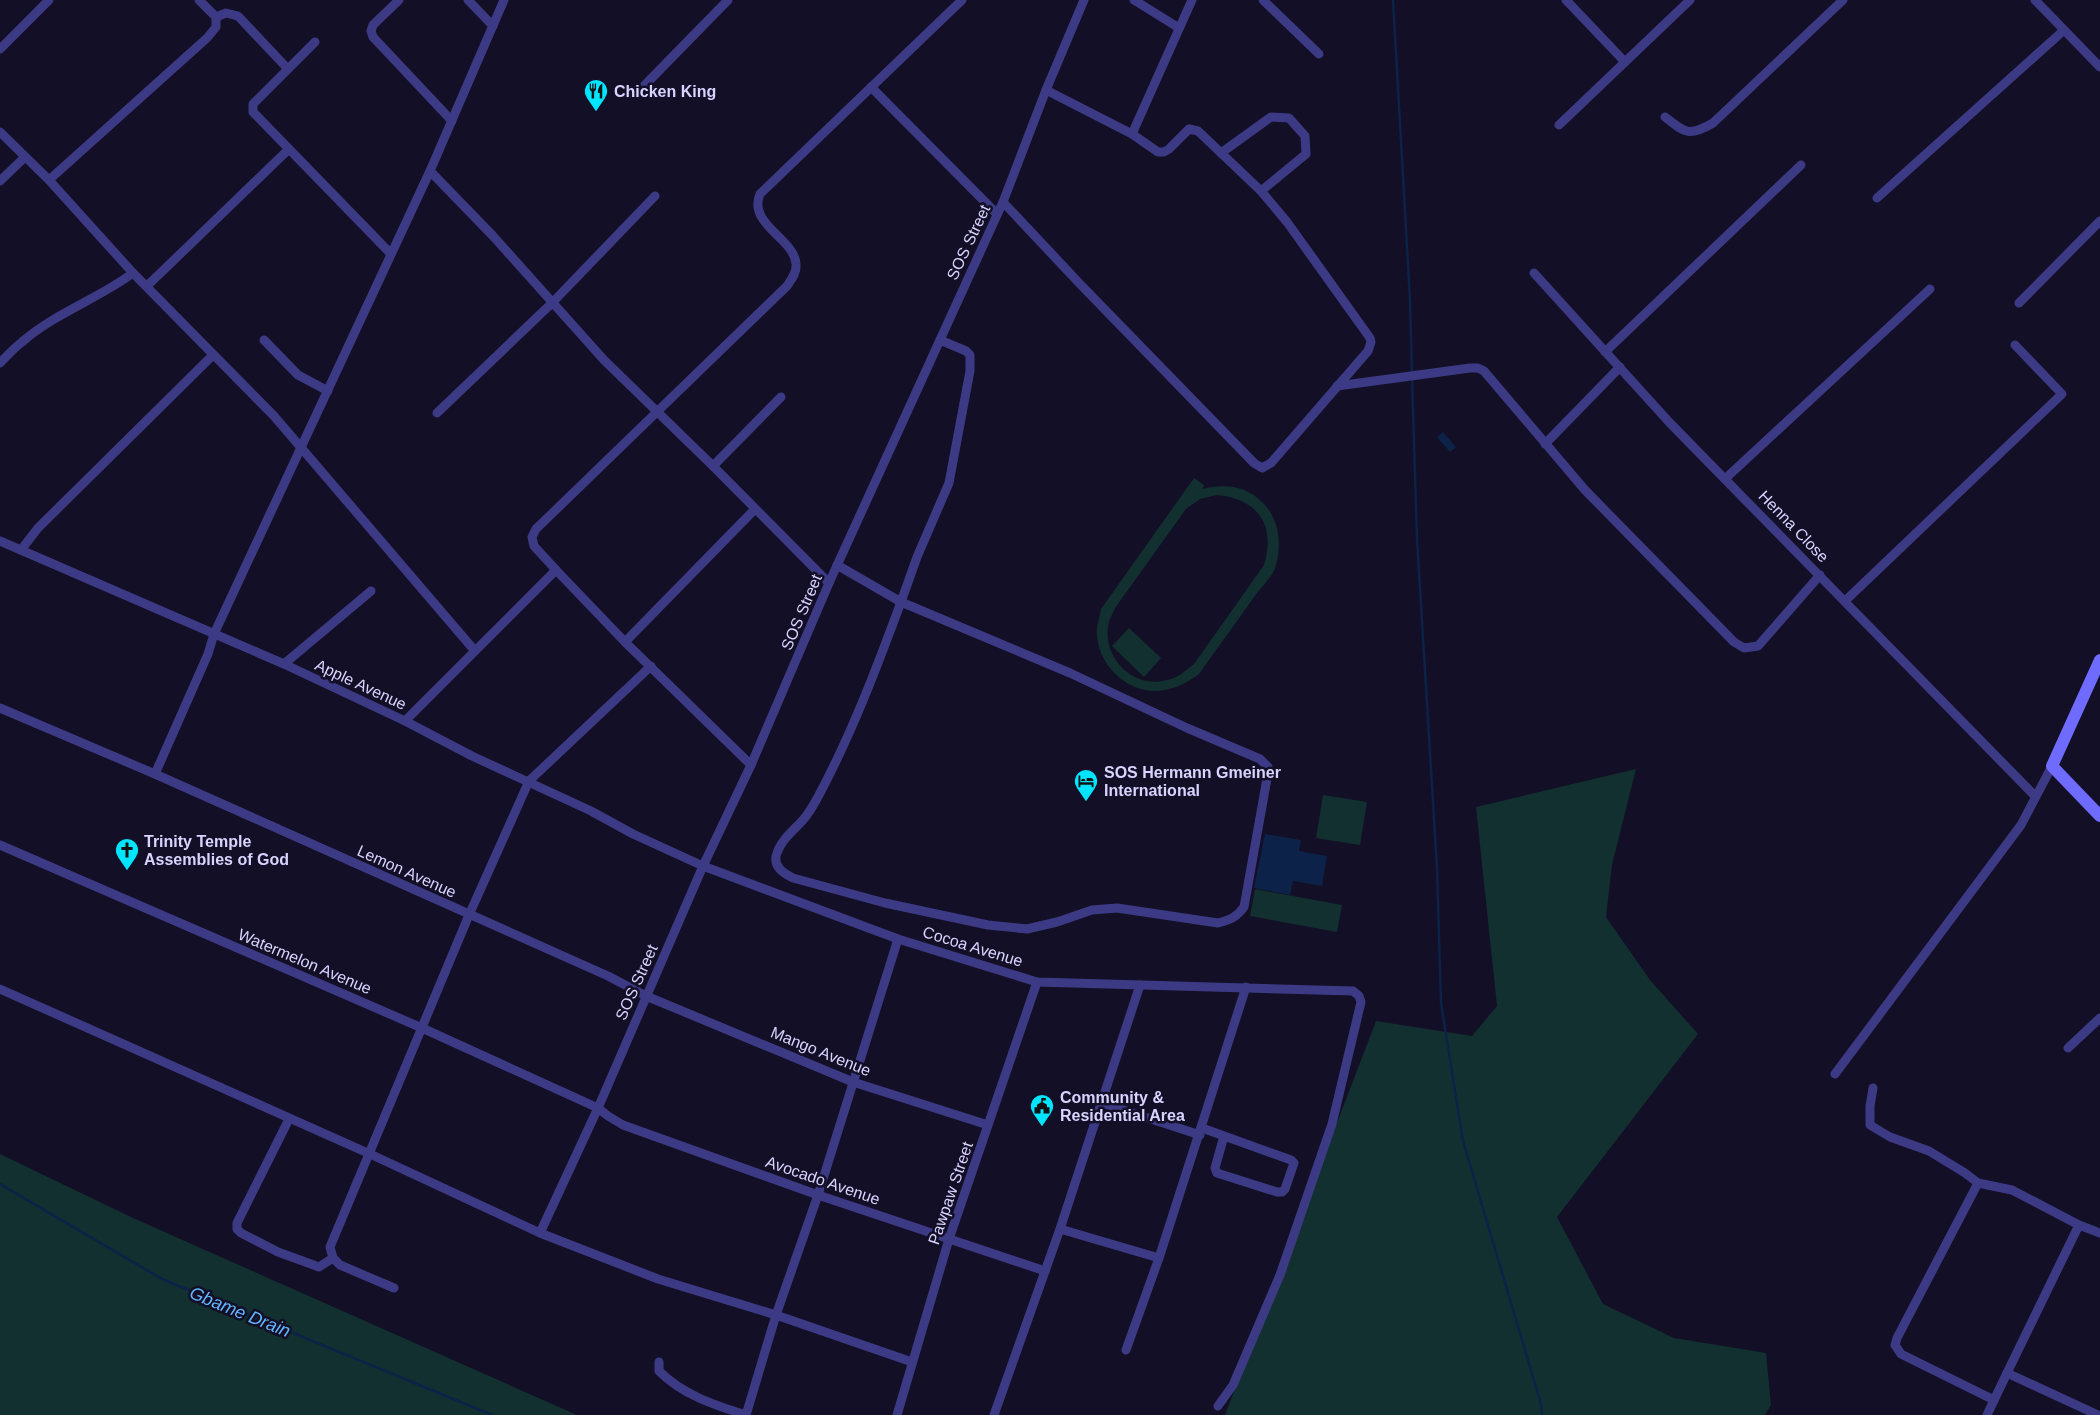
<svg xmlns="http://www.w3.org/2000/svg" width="2100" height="1415" viewBox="0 0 2100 1415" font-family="Arial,sans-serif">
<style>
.green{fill:#12302f;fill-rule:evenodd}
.water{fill:#0c2248}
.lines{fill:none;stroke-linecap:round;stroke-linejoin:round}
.stream{stroke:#0c2248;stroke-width:2.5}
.street{stroke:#3d3a85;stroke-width:9}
.secondary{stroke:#6f6bff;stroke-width:12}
.labels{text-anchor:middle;stroke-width:5;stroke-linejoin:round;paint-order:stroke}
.poi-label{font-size:16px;font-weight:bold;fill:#d9d4ff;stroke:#130f26;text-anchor:start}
.street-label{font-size:16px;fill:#d9d4ff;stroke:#130f26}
.water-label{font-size:18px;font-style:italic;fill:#62b6ff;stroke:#130f26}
</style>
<rect width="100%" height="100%" fill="#130f26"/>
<!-- green -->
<g class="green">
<path d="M1194 478 1204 485 1202 489C1224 484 1245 485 1262 502 1279 518 1282 543 1276 565 1274 575 1263 585 1257 593 1238 620 1218 647 1199 674 1188 682 1178 688 1164 690 1129 697 1094 663 1097 628 1098 622 1100 615 1101 609ZM1217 495C1258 499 1276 525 1264 565L1194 664C1185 671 1178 678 1167 680 1133 690 1100 656 1109 622 1110 618 1113 613 1115 608L1186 509 1200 499Z"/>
<path d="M1129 628 1161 658 1144 677 1112 646Z"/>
<path d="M1636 769 1612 865 1606 917 1650 980 1698 1034 1557 1217 1603 1304 1674 1338 1766 1353 1771 1405 1765 1415H1225L1376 1021 1472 1036 1497 1006 1476 807Z"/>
<path d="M1323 795 1367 802 1360 845 1316 838Z"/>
<path d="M1255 889 1342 905 1337 932 1250 916Z"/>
<path d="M0 1154 133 1218 577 1415H0Z"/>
</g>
<!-- water -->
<g class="water">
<path d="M1443 432 1456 447 1450 452 1437 437Z"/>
<path d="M1265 834 1301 840 1299 851 1327 856 1322 886 1293 881 1290 895 1254 888Z"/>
</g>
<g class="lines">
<!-- stream -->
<g class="stream">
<path d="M1393 0 1410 300 1412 373"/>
<path d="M1412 378 1417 539 1437 868 1441 1003 1463 1141 1541 1404 1542 1415"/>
<path d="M0 1184 162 1279 492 1415"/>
</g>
<!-- street -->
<g class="street">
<path d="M399 0 373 25 371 31 373 37 452 121"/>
<path d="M468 0 493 26"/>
<path d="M1134 0 1179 28"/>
<path d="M1263 0 1319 54"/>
<path d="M1566 0 1625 62 1690 0"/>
<path d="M2035 0 2100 67"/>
<path d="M216 17 226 13 238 16 287 68"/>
<path d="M315 42 253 104V112L391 254"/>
<path d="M0 49 49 0"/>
<path d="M871 87 997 214"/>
<path d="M642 88 728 0"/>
<path d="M1665 117C1685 133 1689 137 1713 123L1843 0"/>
<path d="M1559 125 1625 62"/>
<path d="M0 132 49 180 133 273 274 416 475 651"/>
<path d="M1132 134 1192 0"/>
<path d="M1221 153 1271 117 1289 118 1305 136 1306 154 1261 191"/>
<path d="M430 171 493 236 604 360 713 466 829 583"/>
<path d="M49 180 207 38 216 27V17L199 0"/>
<path d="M0 181 25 157"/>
<path d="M1877 198 2063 31"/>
<path d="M1003 202 1080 284 1254 463 1262 468 1271 463 1368 351 1371 342 1370 338 1287 222 1261 191 1198 131 1189 129 1169 149 1164 152H1158L1132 134 1046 90"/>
<path d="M1534 273 1669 422 2035 796"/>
<path d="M147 286 289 149"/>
<path d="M2019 303 2100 221"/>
<path d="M264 340 298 375 328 391"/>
<path d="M1605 352 1801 165"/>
<path d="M0 363C7 356 14 348 22 342 55 313 98 299 133 273"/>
<path d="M1337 386 1470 368H1478L1484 371 1585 490 1734 642 1744 648 1758 646 1820 575"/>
<path d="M437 413 552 303 655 196"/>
<path d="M1545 444 1620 367"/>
<path d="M713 466 781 397"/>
<path d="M1726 478 1930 289"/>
<path d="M0 541 284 664 405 721 472 756 591 811 633 834 703 866 898 939 1037 982 1353 991 1359 996 1361 1002 1332 1124 1280 1275 1233 1385 1218 1406"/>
<path d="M21 550 38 528 213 355"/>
<path d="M837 565 901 602 917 557 949 483 970 371V355L966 351 940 340"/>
<path d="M1845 601 2062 394 2015 345"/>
<path d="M901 602 1070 673 1187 728 1260 759 1268 767V773L1244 907C1237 917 1230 920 1218 923L1117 908 1092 910 1057 922 1027 929 988 925 885 903 793 878C783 873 772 866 777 853 781 840 794 830 803 820 810 812 814 804 819 795 852 733 877 667 901 602Z"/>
<path d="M625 642 755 509"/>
<path d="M284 664 371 591"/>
<path d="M0 708 155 774 608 976 646 996 853 1082 988 1125"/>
<path d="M405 721 556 570"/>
<path d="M751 765 625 642 556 570 534 546 532 537 536 529 787 286C791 280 797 273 796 264 795 239 747 224 760 194L962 0"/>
<path d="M155 774 208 654 214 634 430 171 504 0"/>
<path d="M0 845 422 1028 598 1108 608 1116 623 1125 818 1195 1045 1271"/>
<path d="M0 989 370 1154 540 1233 658 1279 776 1315 818 1195 898 939"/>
<path d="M2068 1048 2100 1018"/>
<path d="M1835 1074 2021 825 2052 766"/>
<path d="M1873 1088 1870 1106V1125L1890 1137 1929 1151 1965 1173 1978 1183 2012 1190 2079 1225 2100 1233"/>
<path d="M1102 1103 1200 1135"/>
<path d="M289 1119 237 1223V1229L241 1233 278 1252 319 1267 333 1258"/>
<path d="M1202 1128 1291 1160 1294 1163 1285 1189 1282 1192H1277L1217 1173 1215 1168 1224 1136"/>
<path d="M1978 1183 1897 1338 1895 1345 1901 1354 1994 1400"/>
<path d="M2079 1225 2007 1373 2098 1415"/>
<path d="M1060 1229 1159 1258"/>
<path d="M540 1233 598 1108 703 866 751 765 829 583 1003 202 1046 90 1084 0"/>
<path d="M394 1288 340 1265 333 1258 330 1247 469 915 529 781 651 666"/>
<path d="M1126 1350 1159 1258 1246 987"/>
<path d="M659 1362V1371C683 1395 714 1405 746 1415"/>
<path d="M746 1415 776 1315 912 1362"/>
<path d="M897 1415 949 1239 1037 982"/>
<path d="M994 1415 1060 1229 1140 985"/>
<path d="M1987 1415 2007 1373"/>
</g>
<!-- secondary -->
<path class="secondary" d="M2100 660 2052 766 2100 816"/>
</g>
<!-- icons -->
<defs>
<g id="restaurant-pin" transform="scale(1.25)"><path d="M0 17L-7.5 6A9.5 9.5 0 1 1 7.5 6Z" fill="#00e5ff" stroke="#130f26"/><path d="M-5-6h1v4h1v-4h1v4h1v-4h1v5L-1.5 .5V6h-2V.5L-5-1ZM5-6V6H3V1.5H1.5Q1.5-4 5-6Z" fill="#111"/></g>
<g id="hotel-pin" transform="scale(1.25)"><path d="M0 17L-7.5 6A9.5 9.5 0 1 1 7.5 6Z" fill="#00e5ff" stroke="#130f26"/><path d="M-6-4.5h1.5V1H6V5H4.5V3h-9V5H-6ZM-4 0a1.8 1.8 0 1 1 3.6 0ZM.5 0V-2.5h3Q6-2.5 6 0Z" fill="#111"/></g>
<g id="church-pin" transform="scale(1.25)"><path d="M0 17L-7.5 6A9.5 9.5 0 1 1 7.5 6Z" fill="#00e5ff" stroke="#130f26"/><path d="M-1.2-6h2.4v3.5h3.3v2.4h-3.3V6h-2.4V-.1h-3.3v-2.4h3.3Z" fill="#111"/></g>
<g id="civic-pin" transform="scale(1.25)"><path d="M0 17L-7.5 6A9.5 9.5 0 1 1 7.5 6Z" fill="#00e5ff" stroke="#130f26"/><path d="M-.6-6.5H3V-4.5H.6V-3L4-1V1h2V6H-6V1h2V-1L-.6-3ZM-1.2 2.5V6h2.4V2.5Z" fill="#111"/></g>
</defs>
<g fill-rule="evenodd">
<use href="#restaurant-pin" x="596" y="91"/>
<use href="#hotel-pin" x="1086" y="781"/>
<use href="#church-pin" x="127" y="850"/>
<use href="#civic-pin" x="1042" y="1106"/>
</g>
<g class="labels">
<!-- poi labels -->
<g class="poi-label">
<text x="614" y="97">Chicken King</text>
<text x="1104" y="778">SOS Hermann Gmeiner<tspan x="1104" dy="18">International</tspan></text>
<text x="144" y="847">Trinity Temple<tspan x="144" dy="18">Assemblies of God</tspan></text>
<text x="1060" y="1103">Community &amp;<tspan x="1060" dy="18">Residential Area</tspan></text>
</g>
<!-- street labels -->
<g class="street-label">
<text transform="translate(968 242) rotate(-65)" y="6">SOS Street</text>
<text transform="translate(1794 526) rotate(46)" y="6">Henna Close</text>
<text transform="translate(801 612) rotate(-67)" y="6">SOS Street</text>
<text transform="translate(361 684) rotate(25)" y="6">Apple Avenue</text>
<text transform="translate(407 871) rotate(24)" y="6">Lemon Avenue</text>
<text transform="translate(973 946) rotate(17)" y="6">Cocoa Avenue</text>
<text transform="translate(305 961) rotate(23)" y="6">Watermelon Avenue</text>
<text transform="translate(636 982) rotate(-66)" y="6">SOS Street</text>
<text transform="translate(821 1051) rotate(22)" y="6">Mango Avenue</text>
<text transform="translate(823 1180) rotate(19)" y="6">Avocado Avenue</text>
<text transform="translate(950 1193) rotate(-71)" y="6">Pawpaw Street</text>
</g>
<!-- water labels -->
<g class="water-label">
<text transform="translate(240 1312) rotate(22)" y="6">Gbame Drain</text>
</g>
</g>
</svg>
